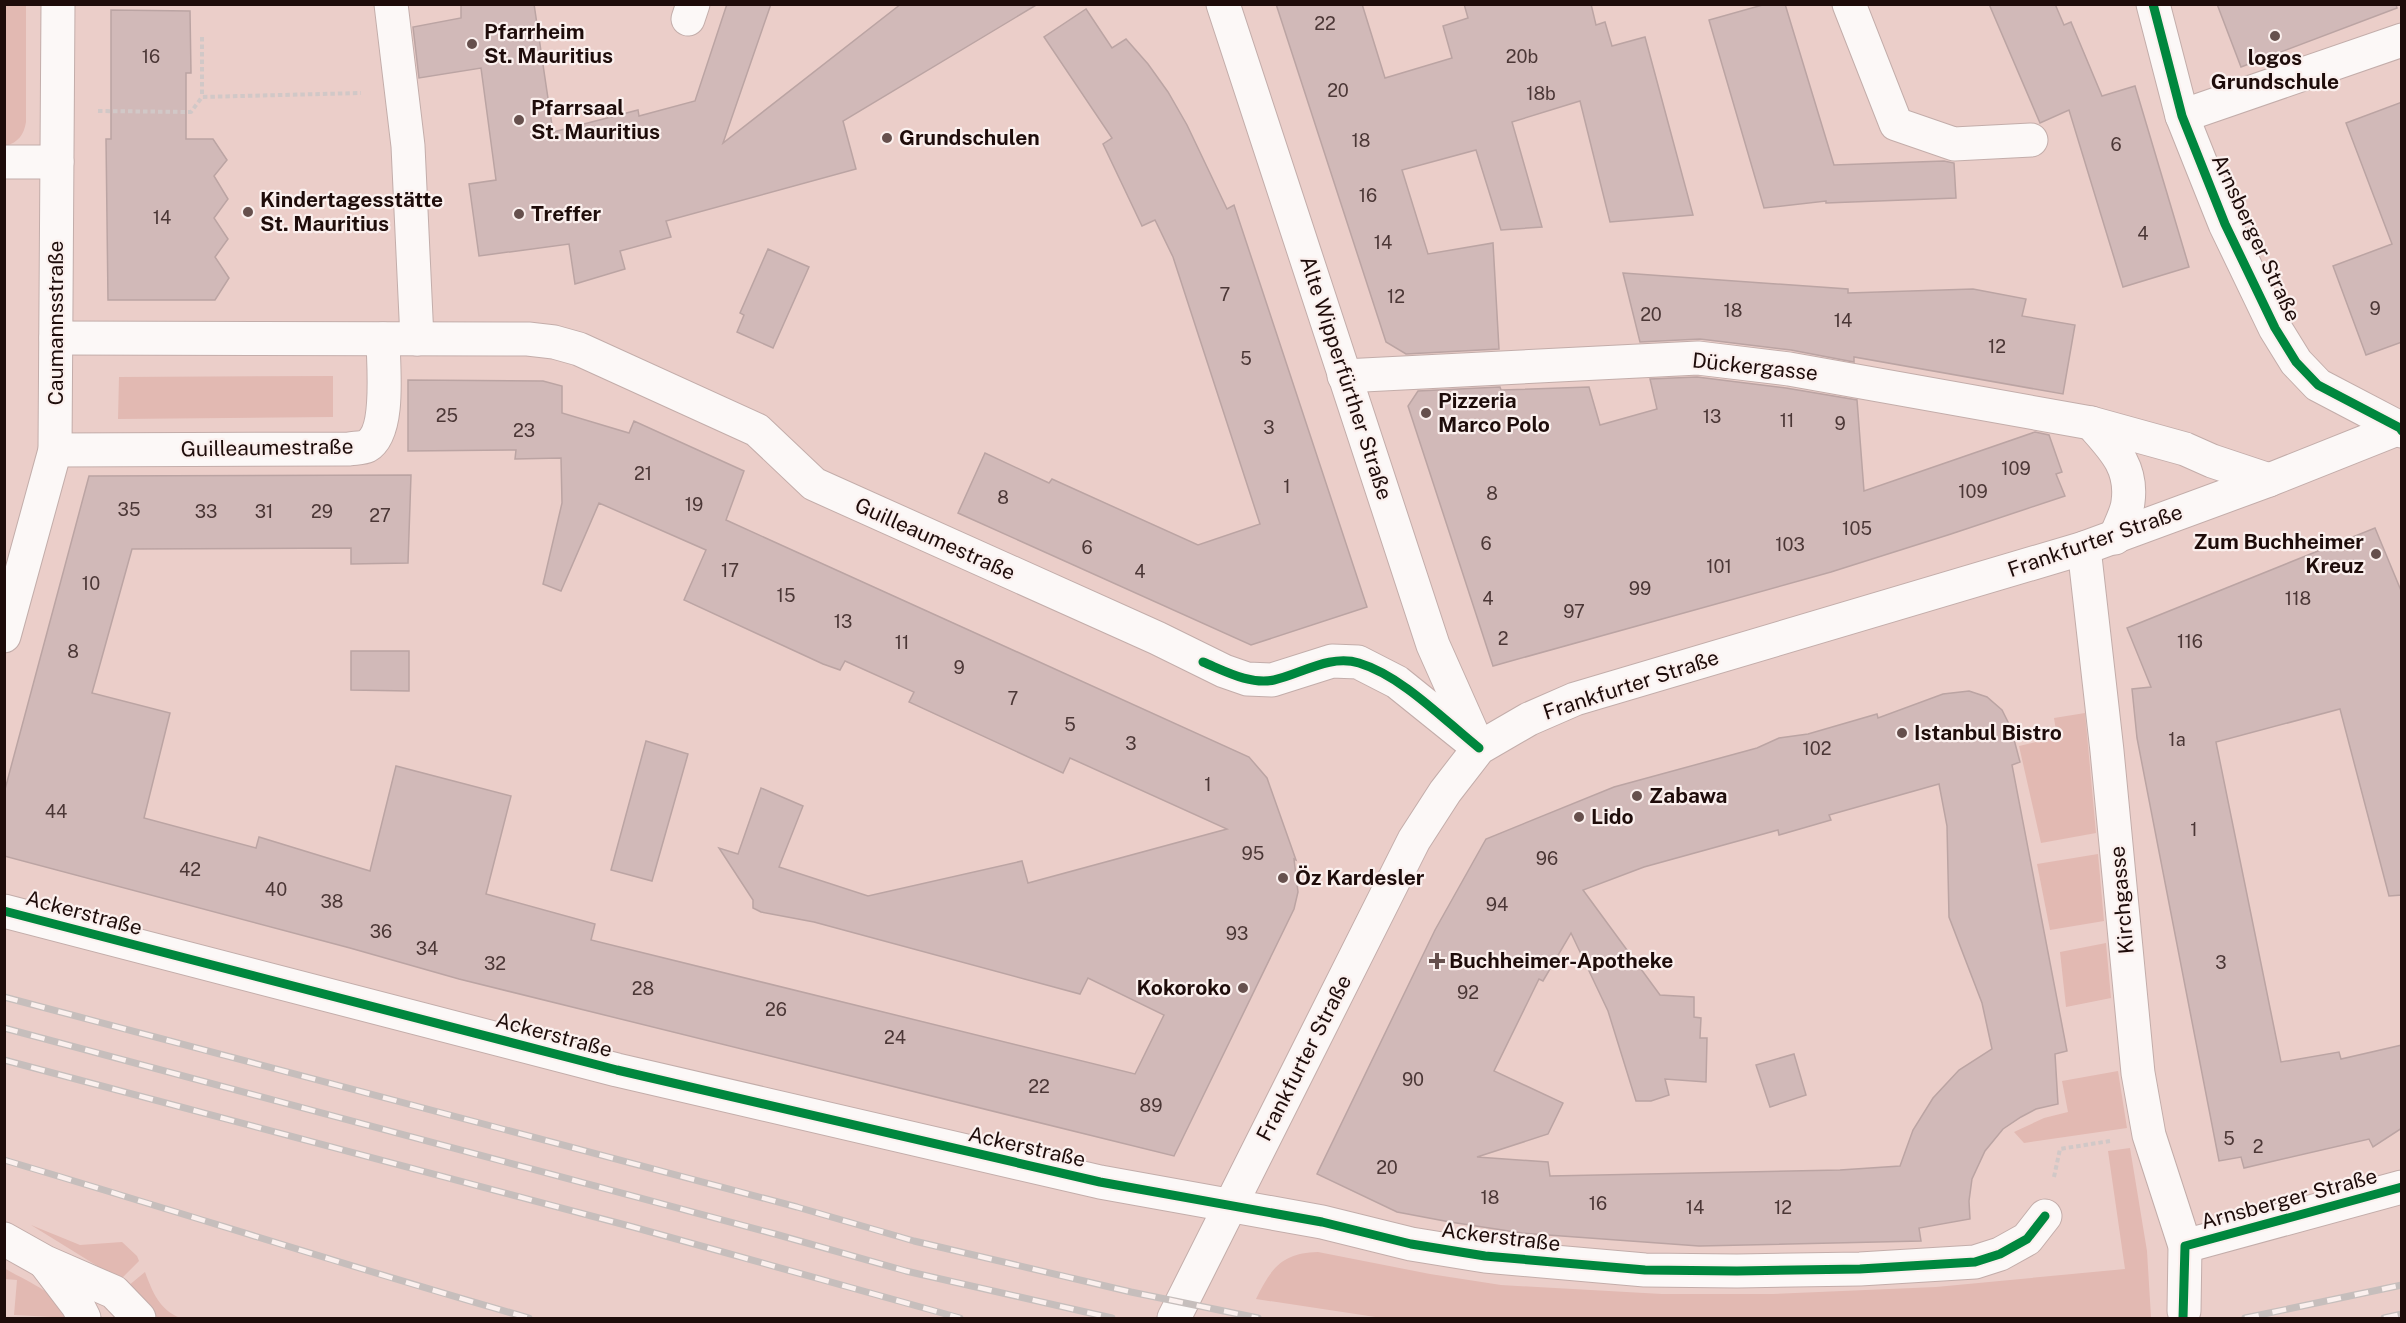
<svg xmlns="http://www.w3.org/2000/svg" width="2406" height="1323" viewBox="0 0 2406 1323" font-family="'Public Sans',sans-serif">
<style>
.green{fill:#e2b9b2}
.building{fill:#d1b9b8;stroke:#bba4a3;stroke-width:1.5;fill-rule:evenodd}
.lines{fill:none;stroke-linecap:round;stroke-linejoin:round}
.minor-casing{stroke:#c3adaa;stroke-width:35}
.major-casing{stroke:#c3adaa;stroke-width:35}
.path{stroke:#d1c8c7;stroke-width:4;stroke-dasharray:4.5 3;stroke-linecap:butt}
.minor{stroke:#fcf8f7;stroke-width:33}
.major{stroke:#fcf8f7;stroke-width:33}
.rail-casing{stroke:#c6bebc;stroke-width:7}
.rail{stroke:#fbf0ee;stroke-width:4.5;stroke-dasharray:14;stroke-linecap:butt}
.cycleway-casing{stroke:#fbf0ee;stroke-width:13}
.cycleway{stroke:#00873e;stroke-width:9}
.poi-dot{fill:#66504d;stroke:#fbf0ee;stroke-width:2}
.labels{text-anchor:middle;stroke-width:4.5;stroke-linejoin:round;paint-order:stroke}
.number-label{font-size:18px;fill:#4b3736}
.poi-label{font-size:21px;font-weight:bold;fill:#1e0c0a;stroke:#fbf0ee;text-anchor:start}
.street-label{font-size:21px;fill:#1e0c0a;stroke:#fbf0ee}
</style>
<rect width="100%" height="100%" fill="#ebcec9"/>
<!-- green -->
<g class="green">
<path d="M4 5H26V122C24 135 18 142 6 146Z"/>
<path d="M333 376V417L118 419 119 377Z"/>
<path d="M2085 713 2096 833 2041 843 2019 746 2057 737 2054 718Z"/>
<path d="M2098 854 2104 921 2050 930 2037 864Z"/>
<path d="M2106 943 2111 998 2066 1007 2060 952Z"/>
<path d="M2118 1071 2127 1128 2024 1143 2014 1132 2044 1118 2068 1112 2062 1081Z"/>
<path d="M2130 1148 2147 1251 2151 1317 1382 1318 1256 1299C1271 1268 1282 1253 1318 1252L1430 1274 1501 1285 1662 1294H1773L1936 1287 2125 1269 2108 1151Z"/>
<path d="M31 1225 80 1245 122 1242 137 1256 139 1261 120 1280Z"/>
<path d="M4 1268C28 1282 59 1294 72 1318L14 1315 17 1280 5 1279Z"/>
<path d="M145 1272C153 1293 159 1309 180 1318H158L128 1286Z"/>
</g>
<!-- building -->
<g class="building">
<path d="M461 4H534L553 132 638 110 639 116 695 101 727 4H771L723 143 901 4H1038L843 121 856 169 666 221 671 237 620 251 625 269 575 284 569 244 479 256 469 184 496 180 481 68 419 78 413 27 461 18Z"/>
<path d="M1276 4H1362L1385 78 1452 58 1443 26 1468 18 1464 4H1591L1596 25 1605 22 1612 46 1645 37 1693 215 1610 222 1580 101 1512 122 1542 227 1501 230 1476 150 1402 170 1428 254 1493 243 1499 349 1406 354 1386 342Z"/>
<path d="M1766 4H1785L1834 165 1944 161 1954 163 1956 198 1826 203V201L1764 208 1709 20Z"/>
<path d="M1989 4H2055L2064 25 2071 22 2102 96 2135 86 2189 267 2123 287 2069 110 2040 123Z"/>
<path d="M2217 4H2396L2397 8 2241 67Z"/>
<path d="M1086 9 1112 48 1126 39 1148 64 1168 92 1187 125 1227 209 1234 205 1367 607 1251 645 958 513 985 453 1049 483 1052 479 1198 545 1260 524 1173 257 1155 220 1142 226 1103 144 1112 138 1044 37Z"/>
<path d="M111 10 190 11 191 73H186V139H213L227 160 214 176 228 199 214 218 228 239 215 257 229 278 215 300H108L106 139H111Z"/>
<path d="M2402 102V342L2366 355 2333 266 2392 244 2346 123Z"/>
<path d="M768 249 809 267 773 348 737 332 744 315 740 313Z"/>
<path d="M1623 273 1848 289V293L1973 289 2026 299 2022 316 2075 325 2063 394 1854 357V362L1791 350 1700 339 1640 342Z"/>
<path d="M1697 377 1786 388 1857 400 1864 491 2035 432 2049 435 2062 472 2056 474 2065 496 1951 534 1831 572 1493 666 1408 406 1418 391 1500 387 1501 390 1589 387 1600 425 1657 409 1650 379Z"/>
<path d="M408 380 543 381 562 386V413L629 433 634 421 744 471 726 520 1249 757 1267 778 1296 860 1294 859 1298 892 1294 909 1174 1156 459 979 350 948 4 856V793L89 476 411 475 408 563 351 564V548L132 549 92 693 170 713 144 818 256 848 259 837 370 871 396 766 511 796 486 894 595 924 591 940 1135 1074 1164 1015 1088 978 1080 994 814 922 761 912 753 908V900L719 848 738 854 761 788 803 806 779 867 868 896 1022 861 1028 883 1227 829 1070 758 1063 773 909 702 914 692 845 661 840 670 823 664 684 600 706 550 599 503 561 591 543 584 562 503 561 458 515 459 516 450 408 451Z"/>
<path d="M2375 528 2402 593V895L2389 896 2340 709 2216 742 2281 1062 2339 1052 2341 1059 2402 1045V1128L2373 1147 2369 1139 2244 1168 2241 1157 2219 1161 2137 738 2132 689 2151 687 2127 628Z"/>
<path d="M351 651H409V691L351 690Z"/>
<path d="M1969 691 1987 697 2002 710 2011 728 2020 762 2012 765 2067 1051 2055 1054 2058 1104 2036 1109 2021 1117 2003 1129 1985 1151 1972 1179 1969 1201 1970 1219 1919 1228 1921 1241 1699 1246 1522 1233 1450 1222 1397 1212 1317 1174 1435 930 1486 839 1614 787 1757 748 1779 738 1808 734 1877 714 1878 718 1943 694ZM1939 784 1947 826 1949 917 1982 1003 1992 1049 1959 1070 1933 1098 1913 1130 1900 1166 1840 1170 1550 1176 1548 1162 1477 1157 1548 1134 1563 1103 1494 1071 1539 979 1543 981 1571 933 1608 1011 1636 1101H1651L1669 1095 1665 1079 1706 1082 1707 1038H1700L1701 1018 1694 1017V997L1660 995 1583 890 1644 867 1778 830 1779 835 1831 820 1829 815Z"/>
<path d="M646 741 688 754 652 881 611 870Z"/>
<path d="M1794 1054 1806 1095 1770 1107 1756 1065Z"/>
</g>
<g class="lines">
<!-- minor casing -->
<g class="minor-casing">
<g id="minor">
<path d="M391 4 408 146 417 339"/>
<path d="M1223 4 1433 645 1477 744"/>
<path d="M1849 4 1896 124 1954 144 2031 140"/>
<path d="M2153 4 2182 116 2225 224 2275 328 2296 362 2318 385 2400 428 2402 431"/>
<path d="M688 19 693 4"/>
<path d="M2182 116 2402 40"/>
<path d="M4 162H57"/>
<path d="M56 338 528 339 554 342 579 349 757 430 814 484 1157 638 1224 671 1247 679 1272 680 1332 661 1358 662 1397 682 1479 748"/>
<path d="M1344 376 1698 358 1789 369 2091 423 2185 449 2212 461 2269 480"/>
<path d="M2091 423C2112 447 2133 466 2128 502 2127 513 2119 527 2115 538"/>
<path d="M55 450 349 449C355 448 363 448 367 446 391 432 383 364 383 339"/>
<path d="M2084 548 2107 751 2138 1073 2149 1135 2185 1246 2184 1311"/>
<path d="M4 636 55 450 58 4"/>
<path d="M4 911 617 1070 1100 1182 1322 1222 1411 1244 1485 1256 1645 1270 1737 1271 1860 1269 1975 1262 2000 1254 2027 1239 2045 1216"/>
<path d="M4 1239 45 1262 114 1292 139 1318"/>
<path d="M2185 1246 2402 1187"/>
<path d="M46 1264 78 1306 84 1318"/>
</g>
</g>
<!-- major casing -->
<g class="major-casing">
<path id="major" d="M1174 1318 1414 840 1445 792 1479 748 1529 719 1575 699 2084 548 2269 480 2402 427"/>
</g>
<!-- path -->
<g class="path">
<path d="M202 37V97"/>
<path d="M98 111 191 112 202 97 361 93"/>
<path d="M2054 1177 2060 1149 2110 1141"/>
</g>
<!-- minor -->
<use href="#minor" class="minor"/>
<!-- major -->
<use href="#major" class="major"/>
<!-- rail casing -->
<g class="rail-casing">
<g id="rail">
<path d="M4 997 797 1207 914 1241 1131 1292 1258 1318"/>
<path d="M4 1028 775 1234 906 1271 1112 1318"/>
<path d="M4 1060 633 1227 960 1318"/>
<path d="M4 1160C180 1212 353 1268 529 1318"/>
<path d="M2245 1318 2402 1285"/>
<path d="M2384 1318 2402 1314"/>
</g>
</g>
<!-- rail -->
<use href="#rail" class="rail"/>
<!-- cycleway casing -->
<g class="cycleway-casing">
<g id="cycleway">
<path d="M2153 4 2182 116 2225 224 2275 328 2296 362 2318 385 2400 428 2402 431"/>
<path d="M1203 662C1225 671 1250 685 1274 680 1301 674 1330 654 1359 663 1402 676 1444 720 1479 748"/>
<path d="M4 911 617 1070 1100 1182 1322 1222 1411 1244 1485 1256 1645 1270 1737 1271 1860 1269 1975 1262 2000 1254 2027 1239 2045 1216"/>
<path d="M2183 1318 2185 1246 2402 1187"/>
</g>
</g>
<!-- cycleway -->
<use href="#cycleway" class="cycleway"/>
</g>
<!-- markers -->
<g class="poi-dot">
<circle cx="2275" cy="36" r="6"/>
<circle cx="472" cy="44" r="6"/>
<circle cx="519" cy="120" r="6"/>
<circle cx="887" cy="138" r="6"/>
<circle cx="248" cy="212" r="6"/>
<circle cx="519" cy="214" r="6"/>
<circle cx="1426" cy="413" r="6"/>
<circle cx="2376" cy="554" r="6"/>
<circle cx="1902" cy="733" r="6"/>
<circle cx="1637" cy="796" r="6"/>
<circle cx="1579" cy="817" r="6"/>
<circle cx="1283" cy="878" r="6"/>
<path d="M1434 952h6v6h6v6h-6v6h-6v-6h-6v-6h6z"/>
<circle cx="1243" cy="988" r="6"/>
</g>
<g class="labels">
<!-- number labels -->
<g class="number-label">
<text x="1325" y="30">22</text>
<text x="151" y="63">16</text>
<text x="1522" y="63">20b</text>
<text x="1338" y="97">20</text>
<text x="1541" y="100">18b</text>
<text x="1361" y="147">18</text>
<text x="2116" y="151">6</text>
<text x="1368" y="202">16</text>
<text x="162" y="224">14</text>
<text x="2143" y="240">4</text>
<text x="1383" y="249">14</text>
<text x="1225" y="301">7</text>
<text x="1396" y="303">12</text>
<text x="2375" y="315">9</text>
<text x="1733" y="317">18</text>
<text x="1651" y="321">20</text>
<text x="1843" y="327">14</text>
<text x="1997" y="353">12</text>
<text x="1246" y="365">5</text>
<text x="447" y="422">25</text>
<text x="1712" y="423">13</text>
<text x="1787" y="427">11</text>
<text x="1840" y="430">9</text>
<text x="1269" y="434">3</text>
<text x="524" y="437">23</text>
<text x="2016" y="475">109</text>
<text x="643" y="480">21</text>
<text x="1287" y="493">1</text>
<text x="1973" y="498">109</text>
<text x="1492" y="500">8</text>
<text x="1003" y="504">8</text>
<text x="694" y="511">19</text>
<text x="129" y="516">35</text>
<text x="206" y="518">33</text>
<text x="264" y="518">31</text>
<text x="322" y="518">29</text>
<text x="380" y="522">27</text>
<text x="1857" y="535">105</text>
<text x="1486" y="550">6</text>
<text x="1790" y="551">103</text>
<text x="1087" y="554">6</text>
<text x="1719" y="573">101</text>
<text x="730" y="577">17</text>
<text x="1140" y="578">4</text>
<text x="91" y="590">10</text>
<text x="1640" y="595">99</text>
<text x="786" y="602">15</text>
<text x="1488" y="605">4</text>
<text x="2298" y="605">118</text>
<text x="1574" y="618">97</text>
<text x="843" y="628">13</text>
<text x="1503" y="645">2</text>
<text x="2190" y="648">116</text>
<text x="902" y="649">11</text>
<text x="73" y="658">8</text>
<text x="959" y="674">9</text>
<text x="1013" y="705">7</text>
<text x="1070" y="731">5</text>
<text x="2177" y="746">1a</text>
<text x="1131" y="750">3</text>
<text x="1817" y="755">102</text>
<text x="1208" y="791">1</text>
<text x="56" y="818">44</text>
<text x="2194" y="836">1</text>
<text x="1253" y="860">95</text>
<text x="1547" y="865">96</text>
<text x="190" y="876">42</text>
<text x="276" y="896">40</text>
<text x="332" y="908">38</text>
<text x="1497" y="911">94</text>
<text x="381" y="938">36</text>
<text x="1237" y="940">93</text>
<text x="427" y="955">34</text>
<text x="2221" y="969">3</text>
<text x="495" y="970">32</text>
<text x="643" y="995">28</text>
<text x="1468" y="999">92</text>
<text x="776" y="1016">26</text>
<text x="895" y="1044">24</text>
<text x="1413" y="1086">90</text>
<text x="1039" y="1093">22</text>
<text x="1151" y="1112">89</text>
<text x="2229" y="1145">5</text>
<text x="2258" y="1153">2</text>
<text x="1387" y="1174">20</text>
<text x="1490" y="1204">18</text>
<text x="1598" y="1210">16</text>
<text x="1695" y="1214">14</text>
<text x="1783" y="1214">12</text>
</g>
<!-- poi labels -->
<g class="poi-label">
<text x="484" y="39">Pfarrheim<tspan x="484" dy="24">St. Mauritius</tspan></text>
<text x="2275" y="65" text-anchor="middle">logos<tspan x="2275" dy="24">Grundschule</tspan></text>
<text x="531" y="115">Pfarrsaal<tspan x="531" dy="24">St. Mauritius</tspan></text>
<text x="899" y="145">Grundschulen</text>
<text x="260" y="207">Kindertagesstätte<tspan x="260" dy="24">St. Mauritius</tspan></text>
<text x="531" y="221">Treffer</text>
<text x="1438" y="408">Pizzeria<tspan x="1438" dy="24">Marco Polo</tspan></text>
<text x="2364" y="549" text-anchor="end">Zum Buchheimer<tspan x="2364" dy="24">Kreuz</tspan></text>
<text x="1914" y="740">Istanbul Bistro</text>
<text x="1649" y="803">Zabawa</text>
<text x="1591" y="824">Lido</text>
<text x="1295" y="885">Öz Kardesler</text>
<text x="1449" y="968">Buchheimer-Apotheke</text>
<text x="1231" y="995" text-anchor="end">Kokoroko</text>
</g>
<!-- street labels -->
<g class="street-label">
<text transform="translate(2256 238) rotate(65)" y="7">Arnsberger Straße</text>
<text transform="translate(56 323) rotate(-90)" y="7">Caumannsstraße</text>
<text transform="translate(1755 367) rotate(6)" y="7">Dückergasse</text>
<text transform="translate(1346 378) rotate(72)" y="7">Alte Wipperfürther Straße</text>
<text transform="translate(267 448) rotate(-1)" y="7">Guilleaumestraße</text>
<text transform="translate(935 539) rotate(24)" y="7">Guilleaumestraße</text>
<text transform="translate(2095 541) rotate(-19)" y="7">Frankfurter Straße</text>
<text transform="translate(1631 685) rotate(-18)" y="7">Frankfurter Straße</text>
<text transform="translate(2122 900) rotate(-95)" y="7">Kirchgasse</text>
<text transform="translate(84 913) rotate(15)" y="7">Ackerstraße</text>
<text transform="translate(554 1035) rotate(15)" y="7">Ackerstraße</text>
<text transform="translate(1304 1058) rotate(-63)" y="7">Frankfurter Straße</text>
<text transform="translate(1027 1147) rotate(13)" y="7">Ackerstraße</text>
<text transform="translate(2289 1199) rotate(-15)" y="7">Arnsberger Straße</text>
<text transform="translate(1501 1237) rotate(7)" y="7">Ackerstraße</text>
</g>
</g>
<!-- border -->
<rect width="2406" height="1323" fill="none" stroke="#1e0c0a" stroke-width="12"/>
</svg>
